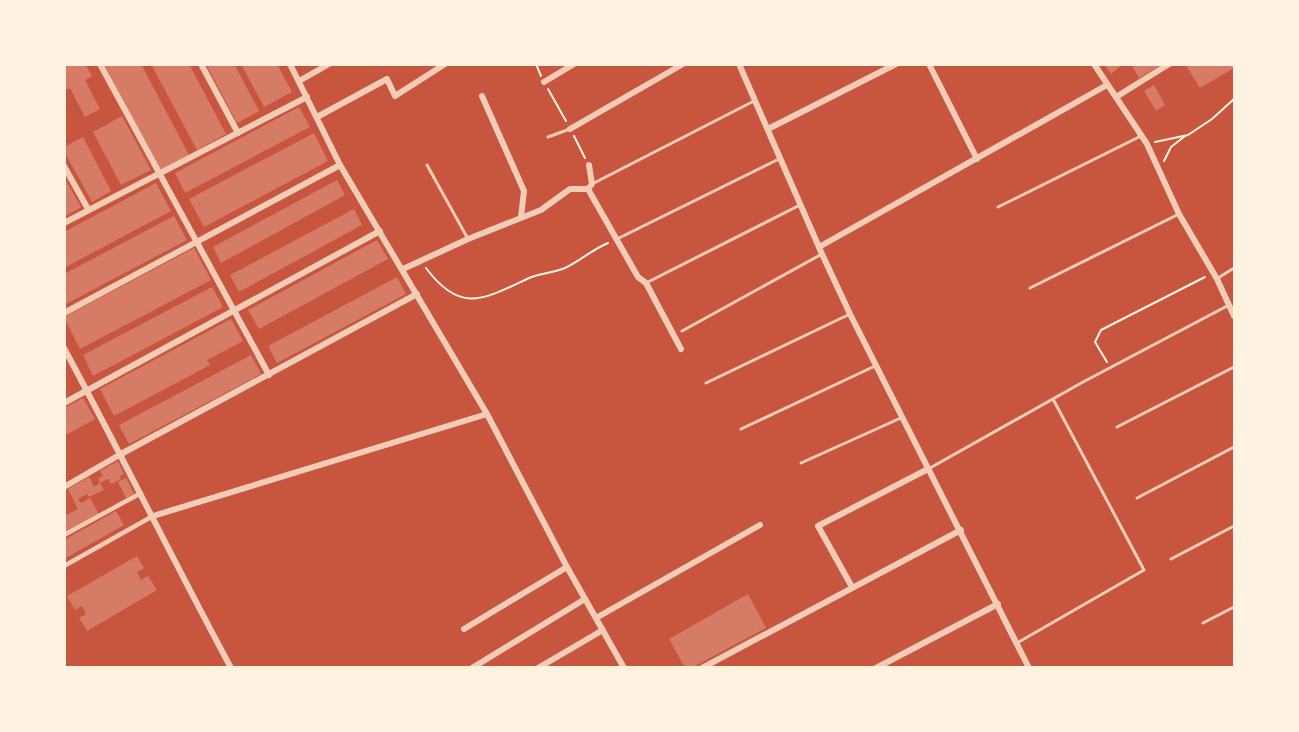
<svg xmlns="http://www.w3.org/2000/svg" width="1299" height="732" viewBox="0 0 1299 732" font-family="'Libre Baskerville',serif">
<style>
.building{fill:#d67c66}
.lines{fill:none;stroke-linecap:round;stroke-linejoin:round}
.path{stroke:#fff3e0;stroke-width:2}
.service{stroke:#f1ccb7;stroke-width:3}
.pedestrian{stroke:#f1ccb7;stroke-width:4.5}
.minor{stroke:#f1ccb7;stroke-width:6}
</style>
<rect width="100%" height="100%" fill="#c8553d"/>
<!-- building -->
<g class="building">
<path d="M85 64 92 76 85 80 100 109 85 117 70 88 64 91V65Z"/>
<path d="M104 64H141L189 155 160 171Z"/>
<path d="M151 64H189L226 134 197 150Z"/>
<path d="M206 64H234L259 111 237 123Z"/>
<path d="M241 64H277L292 92 264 107Z"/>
<path d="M1104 64H1123L1111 74Z"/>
<path d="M1131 64H1162L1139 78Z"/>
<path d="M1185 64H1234V68L1200 88Z"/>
<path d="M1154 85 1165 105 1156 111 1144 91Z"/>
<path d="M299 107 310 127 185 193 175 173Z"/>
<path d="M122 116 151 170 121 185 93 132Z"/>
<path d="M314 133 328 161 204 227 189 199Z"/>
<path d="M83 137 111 191 92 202 64 151V147Z"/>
<path d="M64 177 81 207 64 217Z"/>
<path d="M337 180 345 195 221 263 213 247Z"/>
<path d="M156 183 171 211 64 268V232Z"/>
<path d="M354 209 362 225 239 292 230 275Z"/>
<path d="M174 216 187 240 64 305V274Z"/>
<path d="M377 240 388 259 259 329 248 310Z"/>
<path d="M194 248 211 280 80 349 64 317Z"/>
<path d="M397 277 406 294 277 363 268 346Z"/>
<path d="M212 287 223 307 93 376 83 355Z"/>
<path d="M231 319 243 341 207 360 210 365 114 416 100 389Z"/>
<path d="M251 355 261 374 129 444 119 425Z"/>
<path d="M83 398 95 419 64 436V408Z"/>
<path d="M118 461 124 474 120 476 121 479 111 484 108 479 100 483 98 478 103 476 100 471Z"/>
<path d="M89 477 94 487 100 483 104 490 89 497 87 494 78 499 81 503 90 498 99 514 65 533 64 516 78 509 68 489Z"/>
<path d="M126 478 134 494 126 498 118 482Z"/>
<path d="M116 511 124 525 64 559V540Z"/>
<path d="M137 556 144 568 137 572 141 580 148 576 157 590 87 631 79 618 86 614 82 606 75 610 67 596Z"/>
<path d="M748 594 766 628 691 668H685L669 639Z"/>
</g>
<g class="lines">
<!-- path -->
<g class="path">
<path d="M536 64 541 76"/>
<path d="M548 89 566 121"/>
<path d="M574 136 585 158"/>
<path d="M1155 142 1188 135 1212 119 1234 99"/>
<path d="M1164 161 1171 147 1185 136"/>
<path d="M426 268C461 315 484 299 529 278 541 273 553 273 565 268 580 261 593 249 608 243"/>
<path d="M1107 362 1095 342 1101 330 1205 277"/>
</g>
<!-- service -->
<g class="service">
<path d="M548 137 570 129"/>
<path d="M427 165 468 239"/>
<path d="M592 184 754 101"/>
<path d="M998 207 1141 136"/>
<path d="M617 239 781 158"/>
<path d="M1218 278 1234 268"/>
<path d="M646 283 800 205"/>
<path d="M1030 288 1179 214"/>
<path d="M682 331 822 254"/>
<path d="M706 383 850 314"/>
<path d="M1117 427 1234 367"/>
<path d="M741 429 875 366"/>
<path d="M801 463 903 417"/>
<path d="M930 468 1083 382 1229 305"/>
<path d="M1137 498 1234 447"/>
<path d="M1171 559 1234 526"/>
<path d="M1203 623 1234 607"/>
<path d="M1017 643 1144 570 1053 399"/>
</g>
<!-- pedestrian -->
<g class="pedestrian">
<path d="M64 535 141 493"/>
<path d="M64 566 153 516"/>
</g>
<!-- minor -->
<g class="minor">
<path d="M100 64 269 375"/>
<path d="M201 64 238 133"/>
<path d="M290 64 340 165 487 414 567 567 624 668"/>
<path d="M739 64 822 254 850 314 1029 668"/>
<path d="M929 64 977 159"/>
<path d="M1094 64 1147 144 1179 214 1217 279 1234 316"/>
<path d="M299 81 329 64"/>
<path d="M544 82 574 64"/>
<path d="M482 96 524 191 521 217"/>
<path d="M1116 97 1169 64"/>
<path d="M317 117 387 79 395 96 445 64"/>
<path d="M570 129 683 64"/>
<path d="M768 129 896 64"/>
<path d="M64 166 88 209"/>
<path d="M588 189 592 184 589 165"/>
<path d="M64 223 307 97"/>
<path d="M819 247 1107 85"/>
<path d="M403 269 468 239 541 210 570 189H588L638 277 646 283 681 349"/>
<path d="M64 313 340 165"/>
<path d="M64 348C121 454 174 562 231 668"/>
<path d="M64 403 380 231"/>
<path d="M64 487 121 454 417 294"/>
<path d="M153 516 487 414"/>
<path d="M852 587 818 526 928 469"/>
<path d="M596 618 760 525"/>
<path d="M464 629 567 567"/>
<path d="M472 668 585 599"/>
<path d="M538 668 603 630"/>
<path d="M702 668 961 530"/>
<path d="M876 668 998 604"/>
</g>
</g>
<!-- border -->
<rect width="1299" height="732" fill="none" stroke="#fff3e0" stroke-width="132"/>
</svg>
